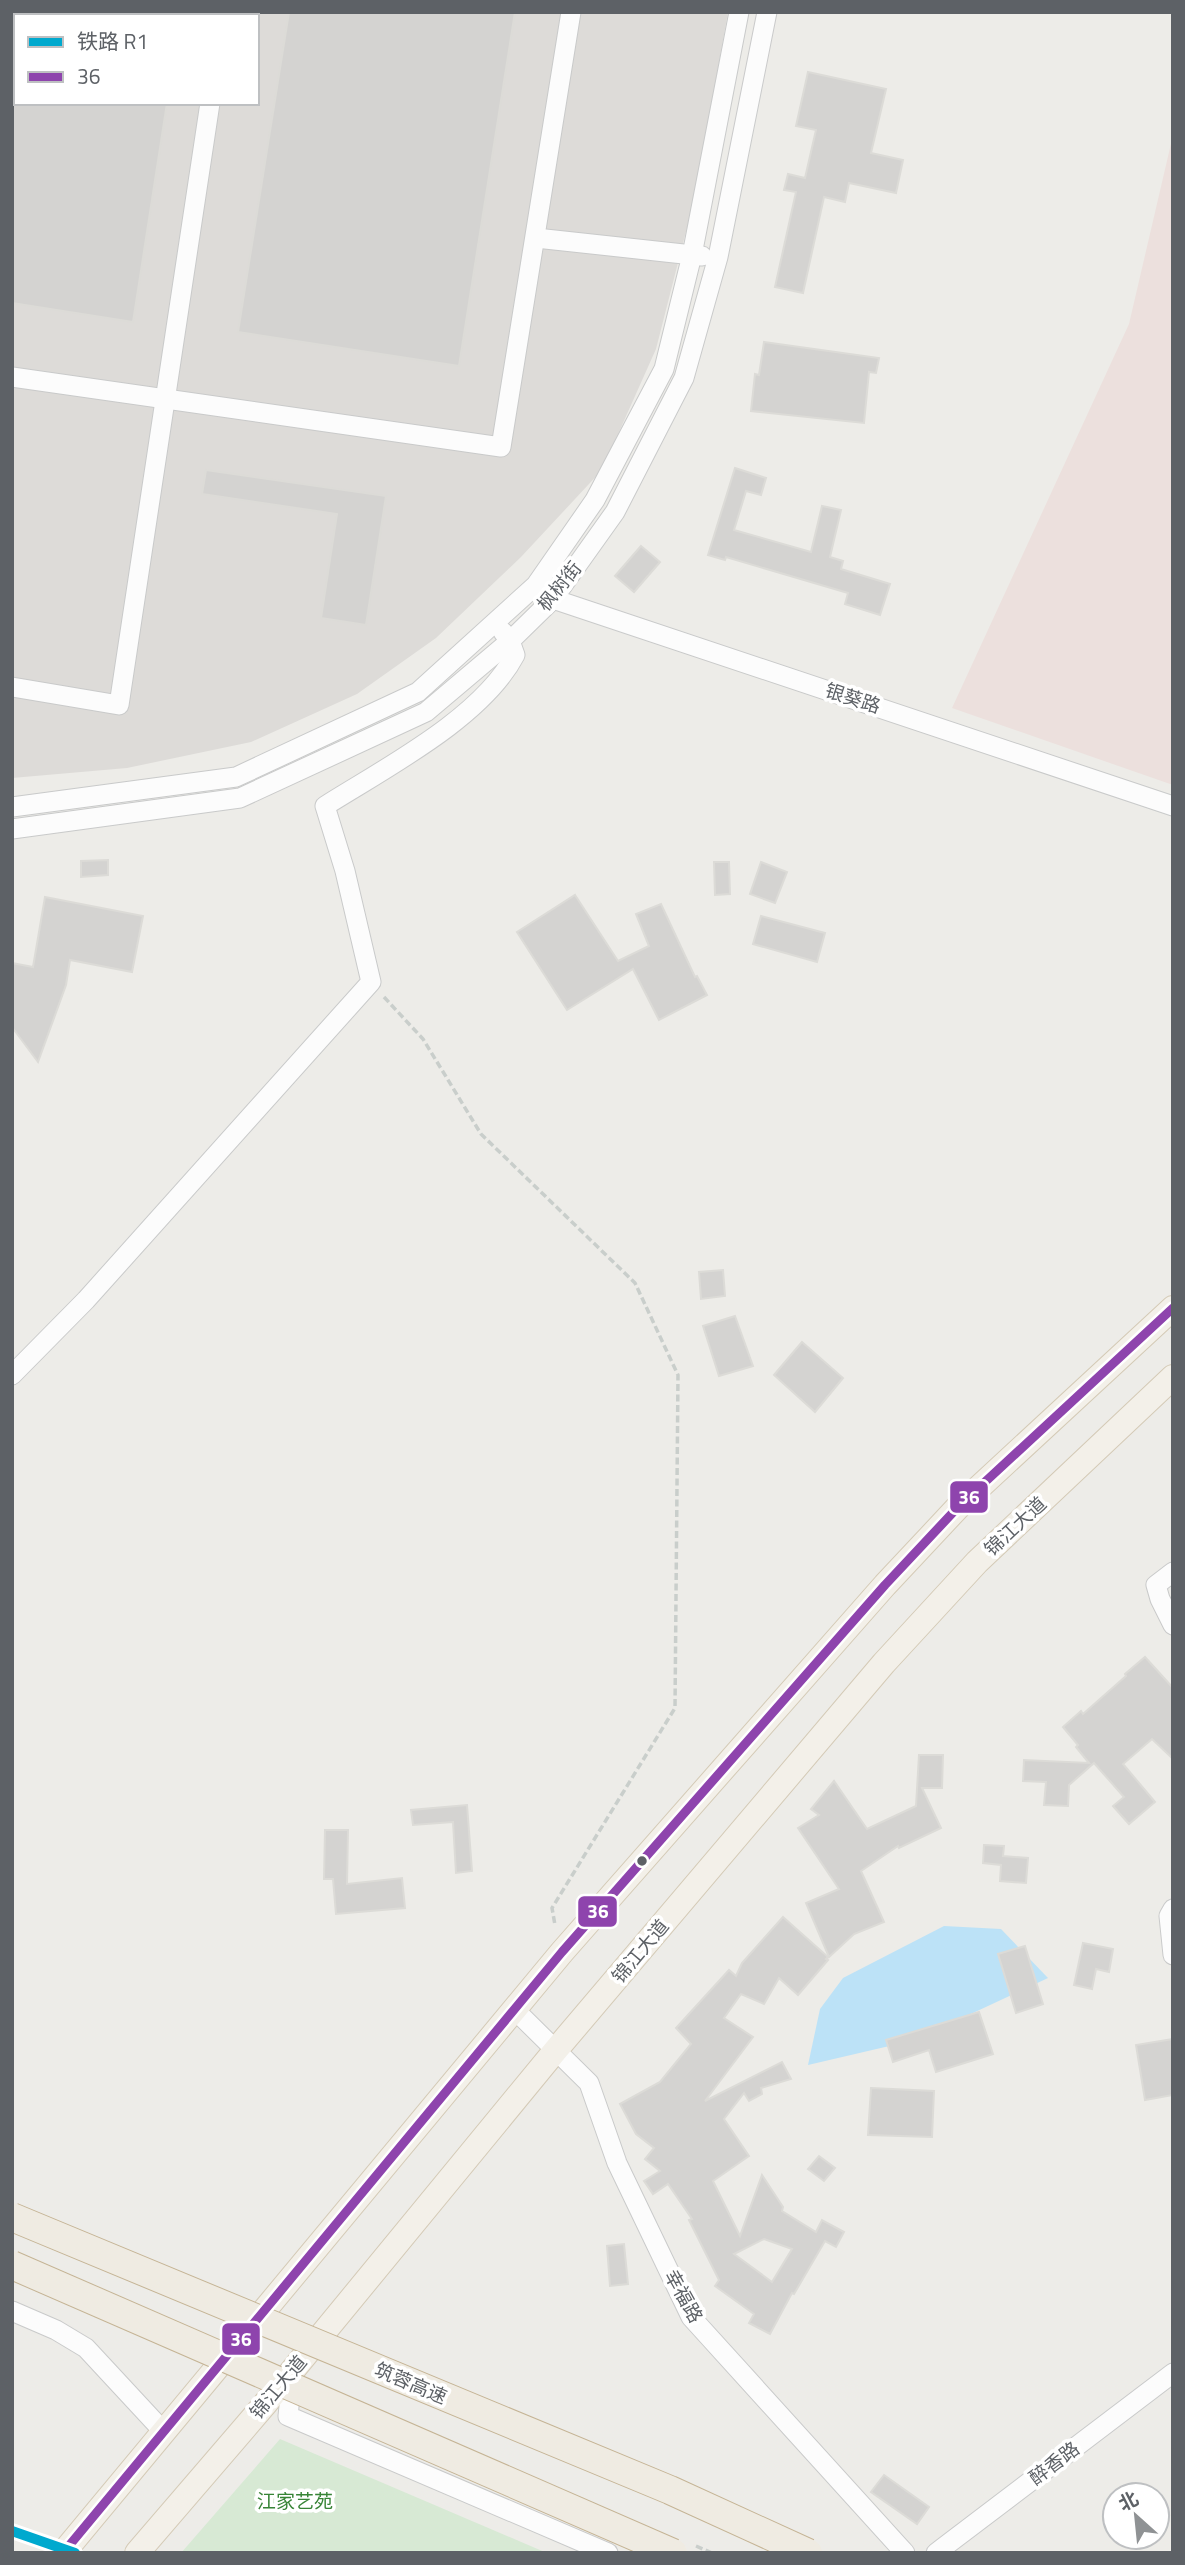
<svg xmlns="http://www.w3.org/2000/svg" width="1185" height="2565" viewBox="0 0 1185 2565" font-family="'Titillium Web','Noto Sans SC',sans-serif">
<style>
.industrial{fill:#dddbd8;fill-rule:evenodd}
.medical{fill:#ece0dd}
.green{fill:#d7e9d4}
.water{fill:#bce2f7}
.building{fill:#d4d3d1;stroke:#dcdbd7;stroke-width:2;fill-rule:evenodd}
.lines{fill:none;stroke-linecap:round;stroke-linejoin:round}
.minor-casing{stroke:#c9caca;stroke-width:21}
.major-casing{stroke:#d4cab6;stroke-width:26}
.path{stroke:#c9cecb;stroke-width:3.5;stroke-dasharray:7 3.5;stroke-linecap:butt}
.minor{stroke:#fcfcfc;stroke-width:19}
.major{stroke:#f3f0e9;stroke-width:24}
.highway-bridge-casing{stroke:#c5b495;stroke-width:30;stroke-linecap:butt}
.highway-bridge{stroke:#efebe2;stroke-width:28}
.bus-1-casing{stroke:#fff;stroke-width:14}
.bus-1{stroke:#8e44ad;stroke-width:9}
.rail-1-casing{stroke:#fff;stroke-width:16}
.rail-1{stroke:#00a9ce;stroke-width:10}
.bus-dot{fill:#5d6166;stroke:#fff;stroke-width:2.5}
.labels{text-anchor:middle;stroke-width:7;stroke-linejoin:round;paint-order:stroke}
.street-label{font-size:19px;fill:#5d6166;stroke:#fff}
.park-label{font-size:19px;fill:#378436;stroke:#fff}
.line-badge{stroke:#fff;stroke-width:2.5}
.badge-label{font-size:19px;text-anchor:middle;font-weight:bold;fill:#fff}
</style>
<rect width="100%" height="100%" fill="#edece8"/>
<!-- industrial -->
<path class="industrial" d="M12 12H728L695 196 656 349 602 470 521 557 436 638 357 694 251 742 127 768 12 778ZM16 16H257V103H16Z"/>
<!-- medical -->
<path class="medical" d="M1173 135V785L952 708 1129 324Z"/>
<!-- green -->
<path class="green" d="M280 2439 547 2553H181Z"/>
<!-- water -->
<path class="water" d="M944 1926 1001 1929 1048 1978 915 2040 808 2065 820 2009 843 1978Z"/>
<!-- building -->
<g class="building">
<path d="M289 12H515L459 366 238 332Z"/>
<path d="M808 72 886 89 871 153 903 160 896 193 849 183 845 202 824 197 803 293 775 287 796 192 784 190 788 174 805 178 816 130 796 126Z"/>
<path d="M12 103H167L133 322 12 303Z"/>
<path d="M764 342 879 358 876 373 869 372 864 423 751 411 755 374 759 375Z"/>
<path d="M735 468 766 478 761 495 746 491 734 530 811 552 822 506 841 510 830 557 843 561 841 569 890 584 880 615 845 604 848 593 726 557 725 560 708 555Z"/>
<path d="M206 470 386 496 366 625 321 618 337 514 202 494Z"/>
<path d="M641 546 660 562 634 592 615 576Z"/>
<path d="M108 860V875L81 877V861Z"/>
<path d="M714 862H729L730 894 715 895Z"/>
<path d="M761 862 787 872 775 903 750 894Z"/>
<path d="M575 895 618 961 649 946 636 914 661 904 695 977 697 976 707 995 659 1020 633 969 567 1010 517 932Z"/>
<path d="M45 897 143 916 132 972 70 960 66 985 38 1062 12 1027V963L33 967Z"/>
<path d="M761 916 825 933 817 962 753 944Z"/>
<path d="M723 1270 725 1296 701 1299 699 1272Z"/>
<path d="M735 1316 753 1366 719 1376 703 1326Z"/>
<path d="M802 1342 843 1378 815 1412 774 1375Z"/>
<path d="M1145 1657 1173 1688V1759L1152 1739 1123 1764 1155 1802 1129 1824 1113 1806 1124 1797 1094 1763 1069 1785 1068 1806 1044 1805 1046 1782 1023 1781 1024 1760 1089 1763 1076 1747 1078 1745 1063 1727 1081 1711 1083 1714 1126 1676 1125 1674Z"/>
<path d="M919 1755H943L942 1788H922L941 1828 899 1848 898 1846 861 1871 884 1922 854 1934 829 1957 806 1903 839 1889 798 1828 819 1815 811 1809 834 1781 867 1829 916 1806Z"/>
<path d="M467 1805 472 1871 456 1873 453 1822 413 1825 411 1810Z"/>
<path d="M325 1830H348L347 1884 402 1878 405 1908 336 1914 333 1879H324Z"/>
<path d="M984 1845 1004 1846 1003 1856 1028 1858 1026 1883 1000 1881 1001 1865 983 1863Z"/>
<path d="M783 1917 828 1957 826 1959 828 1960 798 1995 779 1978 764 2004 741 1994 724 2018 753 2037 705 2101 782 2062 791 2079 761 2088 762 2094 749 2101 744 2093 724 2119 749 2156 713 2181 740 2236 762 2175 783 2207 782 2211 816 2232 822 2220 844 2232 836 2247 825 2241 794 2294 792 2293 770 2334 749 2323 754 2314 715 2286 719 2280 689 2220 692 2219 668 2184 653 2194 644 2181 660 2171 645 2159 654 2148 636 2134 620 2104 660 2082 691 2044 676 2028 729 1970 736 1976 742 1963ZM764 2239 792 2249 772 2282 734 2254Z"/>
<path d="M1083 1943 1113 1949 1109 1972 1096 1969 1092 1989 1074 1985Z"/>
<path d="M1025 1946 1043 2004 1016 2013 998 1954Z"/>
<path d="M979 2012 993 2054 936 2072 929 2050 893 2062 886 2040Z"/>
<path d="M1173 2039V2095L1145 2100 1136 2045Z"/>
<path d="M871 2088 934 2091 932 2137 868 2135Z"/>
<path d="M819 2156 835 2168 824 2181 808 2169Z"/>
<path d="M624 2244 628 2284 610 2286 607 2246Z"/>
<path d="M884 2475 929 2507 917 2524 871 2492Z"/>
</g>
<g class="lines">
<!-- minor casing -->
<g class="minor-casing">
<g id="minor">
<path d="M223 16 224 12"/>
<path d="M536 238 702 256"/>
<path d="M12 377 501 447 571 12"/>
<path d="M545 592 553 599 1173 806"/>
<path d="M12 687 119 705 210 103"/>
<path d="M12 807 236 777 418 692 536 585 595 500 664 369 692 255 739 12"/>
<path d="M12 829 240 798 426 712 510 641 553 599 615 512 684 378 718 257 767 12"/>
<path d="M12 1375 86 1300 371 982 345 871 325 806C385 768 482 718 515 655L510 641 503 632"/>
<path d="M1173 1572 1156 1585 1160 1599 1173 1625"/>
<path d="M1173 1909 1169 1916 1173 1955"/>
<path d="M514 2009 589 2083 617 2163 691 2317 905 2553"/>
<path d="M12 2311 56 2330 86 2348 163 2431"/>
<path d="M292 2378 288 2416 608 2553"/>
<path d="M936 2553 1173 2373"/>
</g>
</g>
<!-- major casing -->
<g class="major-casing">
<g id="major">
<path d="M63 2553 562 1952 885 1585 959 1506 1173 1308"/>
<path d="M137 2553 265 2404 555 2051 884 1663 977 1562 1173 1377"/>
</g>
</g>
<!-- path -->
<g class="path">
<path d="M384 997 423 1039 481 1134 635 1283 678 1375 675 1708 552 1908 555 1925"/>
<path d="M696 2546 712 2553"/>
</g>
<!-- minor -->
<use href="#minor" class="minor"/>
<!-- major -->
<use href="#major" class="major"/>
<!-- highway-bridge casing -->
<g class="highway-bridge-casing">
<g id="highway-bridge">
<path d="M12 2217 670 2490 808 2553"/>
<path d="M12 2265 673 2553"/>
</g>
</g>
<!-- highway-bridge -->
<use href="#highway-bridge" class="highway-bridge"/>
<!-- bus-1 casing -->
<g class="bus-1-casing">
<path id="bus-1" d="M63 2553 562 1952 885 1585 959 1506 1173 1308"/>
</g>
<!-- bus-1 -->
<use href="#bus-1" class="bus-1"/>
<!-- rail-1 casing -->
<g class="rail-1-casing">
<path id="rail-1" d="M12 2531 75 2553"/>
</g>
<!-- rail-1 -->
<use href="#rail-1" class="rail-1"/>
</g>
<!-- markers -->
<circle class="bus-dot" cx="642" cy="1861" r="6"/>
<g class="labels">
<!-- street labels -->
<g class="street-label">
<text transform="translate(559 586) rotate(-51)" y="7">枫树街</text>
<text transform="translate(853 698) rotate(18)" y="7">银葵路</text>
<text transform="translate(1015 1526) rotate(-43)" y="7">锦江大道</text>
<text transform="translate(640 1951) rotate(-50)" y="7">锦江大道</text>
<text transform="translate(684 2296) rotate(61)" y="7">幸福路</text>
<text transform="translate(411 2383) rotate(23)" y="7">筑蓉高速</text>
<text transform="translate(278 2387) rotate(-50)" y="7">锦江大道</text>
<text transform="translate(1054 2463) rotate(-37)" y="7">醉香路</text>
</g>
<!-- park labels -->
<g class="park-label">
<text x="295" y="2508">江家艺苑</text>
</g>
</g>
<g class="line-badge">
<rect x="949" y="1480" width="40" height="34" rx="7" fill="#8e44ad"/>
<rect x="577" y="1895" width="41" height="33" rx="7" fill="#8e44ad"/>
<rect x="221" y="2322" width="40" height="34" rx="7" fill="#8e44ad"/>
</g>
<g class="badge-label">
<text x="969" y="1504">36</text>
<text x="598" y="1918">36</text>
<text x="241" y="2346">36</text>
</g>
<!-- border -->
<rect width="1185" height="2565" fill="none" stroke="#5d6166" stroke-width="28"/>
<!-- legend -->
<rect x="14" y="14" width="245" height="91" fill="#ffffff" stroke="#bec0c2" stroke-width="2"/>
<rect x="28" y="37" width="35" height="10" fill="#00a9ce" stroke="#bec0c2" stroke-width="2"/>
<text x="77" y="49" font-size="21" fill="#5d6166">铁路 R1</text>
<rect x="28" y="72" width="35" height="10" fill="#8e44ad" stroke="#bec0c2" stroke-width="2"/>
<text x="77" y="84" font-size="21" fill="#5d6166">36</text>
<!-- north arrow -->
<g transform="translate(1136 2516) rotate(333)"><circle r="33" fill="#ffffff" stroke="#bec0c2" stroke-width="2"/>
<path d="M0-5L12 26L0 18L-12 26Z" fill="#8f9294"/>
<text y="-10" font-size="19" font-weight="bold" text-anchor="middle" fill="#5d6166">北</text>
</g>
</svg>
